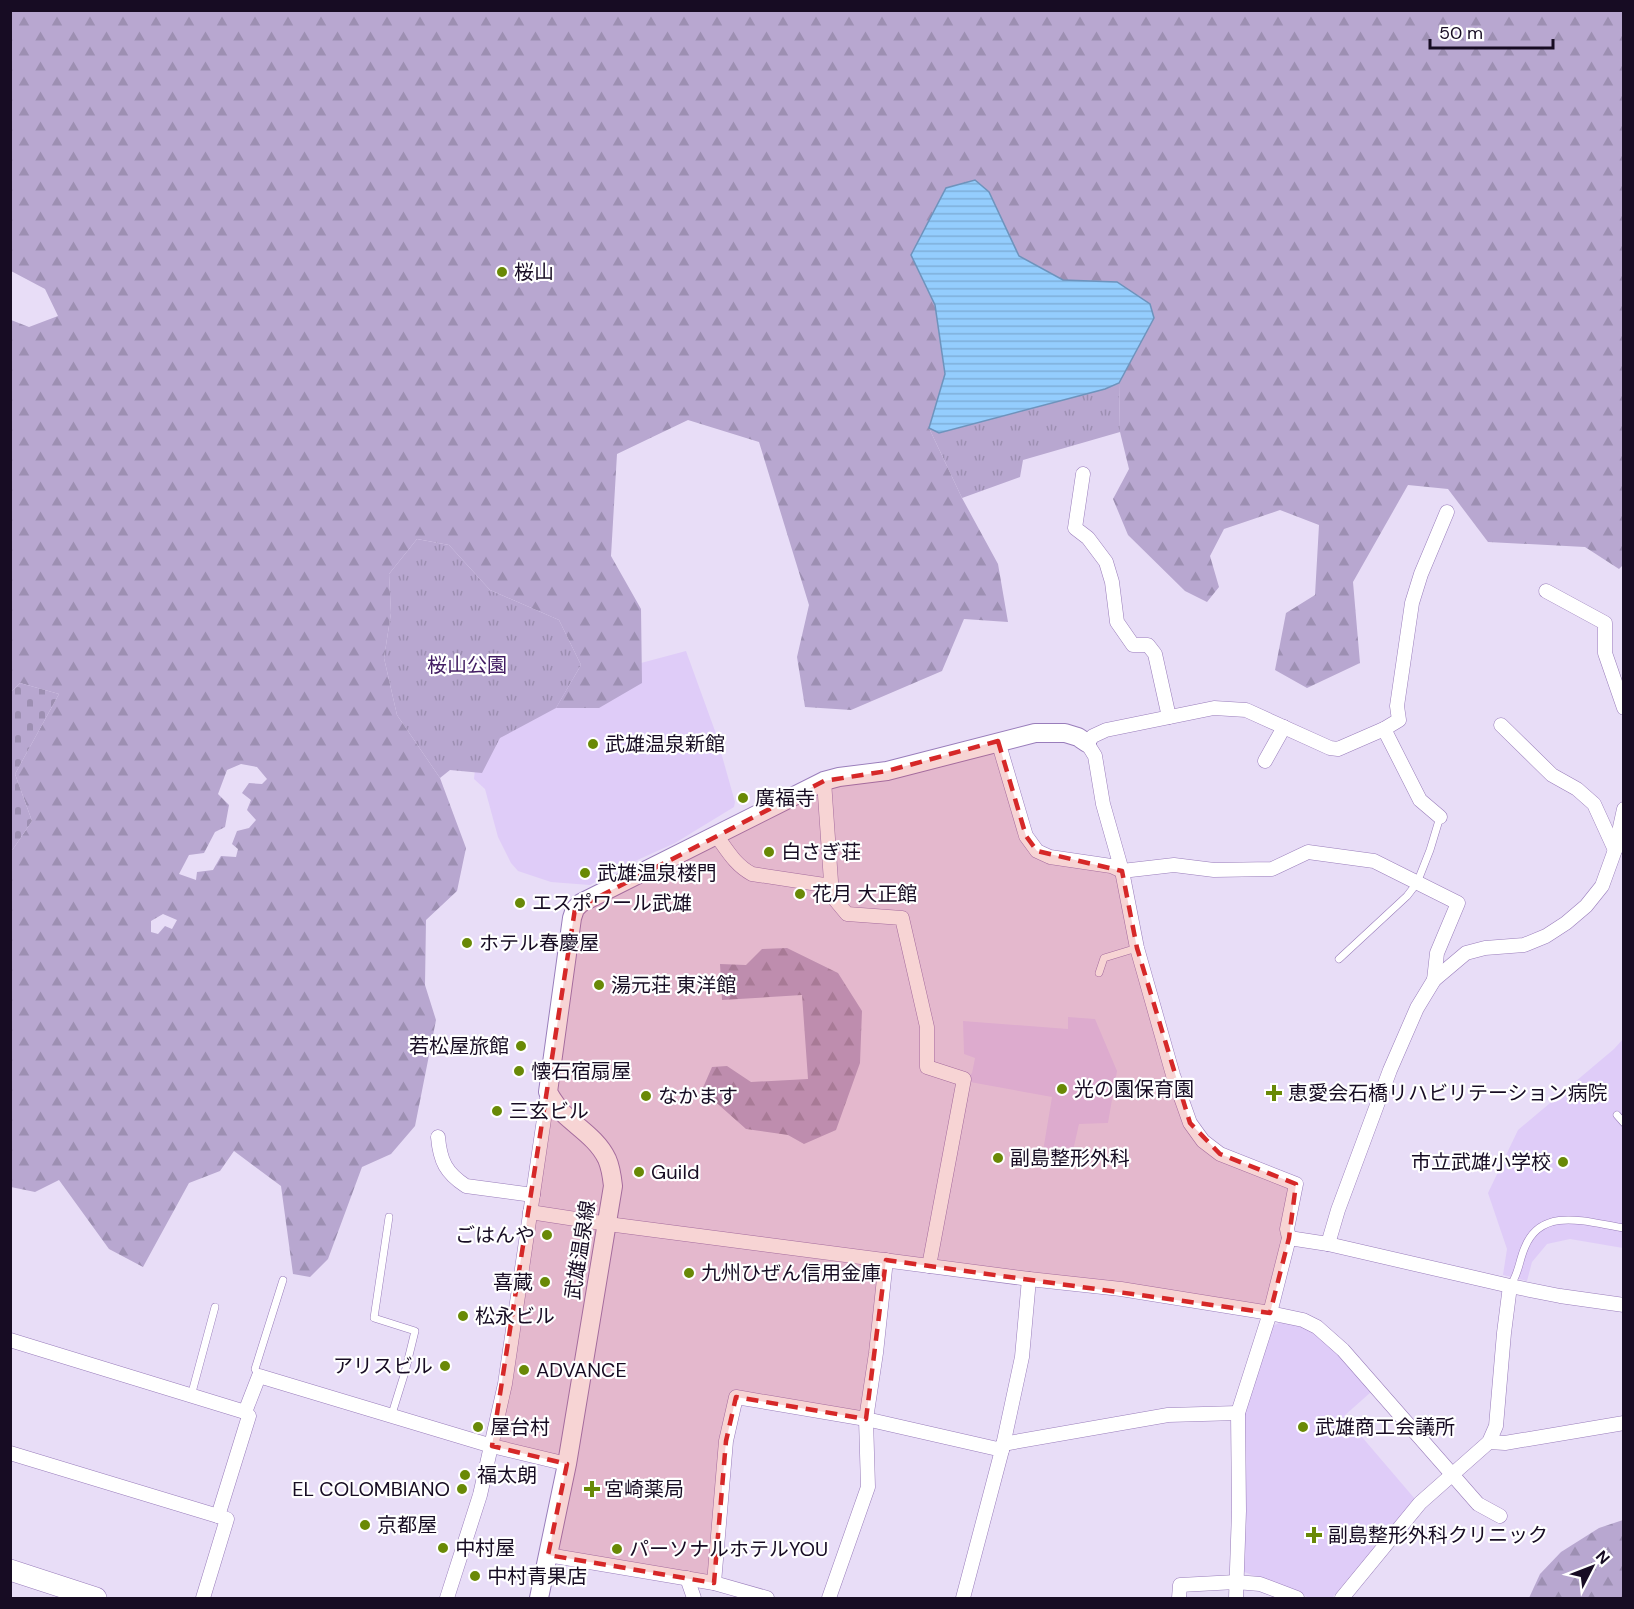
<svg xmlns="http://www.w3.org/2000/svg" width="1634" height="1609" viewBox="0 0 1634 1609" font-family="'DM Sans','Noto Sans JP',sans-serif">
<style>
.built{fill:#dfccf8}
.grass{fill:url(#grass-tufts)}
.forest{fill:url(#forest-firs);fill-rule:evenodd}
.cemetery{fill:url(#cemetery-stones)}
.water{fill:url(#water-rules);stroke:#6e93bc;stroke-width:1.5}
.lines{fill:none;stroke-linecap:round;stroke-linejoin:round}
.lane-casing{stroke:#997dbb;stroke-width:8}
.street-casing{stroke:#997dbb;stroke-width:15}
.secondary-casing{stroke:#997dbb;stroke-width:20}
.primary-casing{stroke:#997dbb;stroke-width:22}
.lane{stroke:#fff;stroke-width:7}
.street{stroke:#fff;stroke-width:14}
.secondary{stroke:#fff;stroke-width:18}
.primary{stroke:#fff;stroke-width:21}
.marked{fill:#d62828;fill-opacity:0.2;stroke:#d62828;stroke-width:4.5;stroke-dasharray:12 8;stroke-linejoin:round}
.poi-dot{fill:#698906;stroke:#fff;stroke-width:2}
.labels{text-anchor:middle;stroke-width:4.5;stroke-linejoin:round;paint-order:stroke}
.poi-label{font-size:20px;fill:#170c23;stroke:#fff;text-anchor:start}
.park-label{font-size:20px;fill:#421d63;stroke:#fff}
.street-label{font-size:20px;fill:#170c23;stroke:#fff}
</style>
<defs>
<pattern id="grass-tufts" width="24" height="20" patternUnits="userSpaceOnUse" patternTransform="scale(1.5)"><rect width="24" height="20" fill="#b8a7d0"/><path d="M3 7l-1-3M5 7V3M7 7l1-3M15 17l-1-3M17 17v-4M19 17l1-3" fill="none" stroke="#9d8fb2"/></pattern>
<pattern id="forest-firs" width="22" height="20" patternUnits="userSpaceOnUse" patternTransform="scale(1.5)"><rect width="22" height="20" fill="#b8a7d0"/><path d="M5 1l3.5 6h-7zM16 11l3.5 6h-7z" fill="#9d8fb2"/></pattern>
<pattern id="cemetery-stones" width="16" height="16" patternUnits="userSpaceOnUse" patternTransform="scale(1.5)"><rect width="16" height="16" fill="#b8a7d0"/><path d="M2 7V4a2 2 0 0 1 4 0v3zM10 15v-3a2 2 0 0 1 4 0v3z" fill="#9d8fb2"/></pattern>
<pattern id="water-rules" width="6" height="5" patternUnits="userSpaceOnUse" patternTransform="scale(1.5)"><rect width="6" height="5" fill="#94cdfd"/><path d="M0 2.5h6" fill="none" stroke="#7fafd9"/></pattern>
</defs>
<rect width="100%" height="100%" fill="#e8ddf7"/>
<!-- built -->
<g class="built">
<path d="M686 651 715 731 735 802 734 807 675 843 624 866 590 885 551 882 518 871 511 863 498 837 485 789 474 779 478 741 544 684 626 667Z"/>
<path d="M1068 1017 1095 1019 1117 1071 1108 1123 1079 1124 1072 1155 1043 1151 1052 1097 970 1082 969 1076 972 1073 975 1058 964 1054 963 1021 1068 1029Z"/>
<path d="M1623 1039V1248L1570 1239 1547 1244 1532 1262 1527 1281 1503 1275 1507 1249 1488 1193 1518 1130 1614 1049Z"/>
<path d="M1282 1322 1304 1327 1316 1334 1339 1356 1371 1392 1344 1416 1415 1499 1332 1598H1310L1242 1571V1415L1272 1326Z"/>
</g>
<!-- grass -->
<g class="grass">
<path d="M1119 383 1120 432 1023 460 1020 477 962 498 929 428 939 433 1105 389Z"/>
<path d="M417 539 449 545 490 590 559 620 581 665 556 708 500 738 482 773 450 770 440 778 397 715 384 658 391 613 389 574Z"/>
</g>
<!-- forest -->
<g class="forest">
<path d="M11 11H1623L1624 564 1619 569 1585 547 1488 542 1448 489 1408 485 1353 582 1360 663 1307 688 1275 670 1286 613 1315 595 1319 525 1280 510 1224 529 1210 556 1219 587 1207 602 1185 591 1128 535 1113 499 1129 469 1120 432 1119 383 1154 318 1117 282 1063 280 1019 256 989 192 911 255 935 305 945 374 929 428 962 498 998 564 1008 622 964 619 942 671 851 710 805 707 797 657 809 605 759 442 688 420 617 454 611 556 641 609 642 683 599 708H556L581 665 559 620 490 590 449 545 417 539 389 574 391 613 384 658 397 715 440 778 466 848 457 891 426 920 425 985 436 1020 415 1126 391 1154 362 1167 328 1259 310 1277 293 1274 281 1186 234 1151 220 1171 189 1183 143 1267 109 1249 59 1180 35 1192 11 1187V852L32 821 15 774 59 694 20 683 11 692V320L29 327 58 316 45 289 11 271ZM241 764 257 767 267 779 262 784 249 783 242 793 251 800 247 810 256 820 249 828 237 831 232 844 238 849 236 857 221 856 213 870 197 872 196 880 179 874 189 855 204 853 215 832 225 827 229 805 218 794 227 770ZM163 914 177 920 172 929 165 926 158 934 151 932V921Z"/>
<path d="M787 948 838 973 862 1011 860 1063 836 1130 804 1144 788 1135 746 1129 702 1090 712 1067 727 1066 751 1082 808 1079 802 995 722 1000 720 964 746 965 762 949Z"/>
<path d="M1623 1520V1598H1529L1540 1574 1561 1552 1599 1528Z"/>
</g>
<!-- cemetery -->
<path class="cemetery" d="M20 683 59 694 15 774 32 821 11 852V692Z"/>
<!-- water -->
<path class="water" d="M975 180 989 192 1019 256 1063 280 1117 282 1150 304 1154 318 1119 383 1105 389 939 433 929 428 945 374 935 305 911 255 946 188Z"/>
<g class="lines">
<!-- lane casing -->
<g class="lane-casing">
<g id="lane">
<path d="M1339 959 1407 896 1417 883 1430 850 1440 817"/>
<path d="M1099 973 1104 958 1137 948"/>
<path d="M1617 1115 1624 1123"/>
<path d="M389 1217 374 1318 415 1331 405 1372 391 1417"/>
<path d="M1510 1286C1519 1274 1519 1260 1525 1247 1542 1205 1589 1223 1624 1228"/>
<path d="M259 1376 255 1369 283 1280"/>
<path d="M191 1396 215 1307"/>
</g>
</g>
<!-- street casing -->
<g class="street-casing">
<g id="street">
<path d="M1083 474 1075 528 1088 538 1106 562 1112 582 1117 622 1133 645H1148L1155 654 1169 717"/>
<path d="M1546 591 1605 623V653L1624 708"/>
<path d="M1501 725 1552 775 1577 789 1594 804 1615 850"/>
<path d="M1384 729 1420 800 1440 817"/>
<path d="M998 741 1026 836 1037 851 1050 857 1111 866 1122 871 1174 865 1214 870 1272 869 1308 852 1374 861 1458 903 1437 953 1434 980"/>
<path d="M1265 761 1284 727"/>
<path d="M824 781 832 896 847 914 902 918 927 1027V1067L964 1079 929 1266"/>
<path d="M716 835C727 850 735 865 752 874L831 886"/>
<path d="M438 1137C440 1161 446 1173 466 1186L533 1195"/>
<path d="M530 1212 608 1224 1029 1279 1121 1289 1270 1313 1303 1320 1317 1327 1343 1350 1478 1504 1500 1516"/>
<path d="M1289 1238 1328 1244 1510 1286 1560 1296 1624 1305"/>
<path d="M1328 1244 1338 1210 1390 1070 1417 1008 1434 980 1466 953 1485 948 1524 945 1546 936 1566 923 1586 906 1602 886 1615 850 1624 809"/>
<path d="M10 1340 245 1412"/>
<path d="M1489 1442 1505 1443 1624 1423"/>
<path d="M1003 1444 1168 1415 1238 1413"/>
<path d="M10 1453 218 1516"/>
<path d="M548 1555 714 1583 767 1598"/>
<path d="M687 1578 694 1598"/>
<path d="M714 1583 726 1441 736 1397 866 1419 1002 1450"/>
<path d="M203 1598 227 1519 218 1516 249 1416 245 1412 259 1376 492 1446 567 1464"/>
<path d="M447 1598 480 1495 505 1384 548 1092"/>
<path d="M829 1598 868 1487 866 1419 876 1353 886 1260"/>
<path d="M963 1598 1002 1450 1022 1357 1029 1279"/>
<path d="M1179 1598 1180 1585 1236 1582 1260 1584 1297 1598"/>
<path d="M1236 1598 1239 1511 1238 1413 1270 1313 1289 1238 1287 1229 1296 1184 1220 1154 1203 1141 1190 1123 1173 1075 1137 948 1122 871 1103 804 1095 756 1087 743 1093 736 1106 730 1214 708 1246 710 1330 748 1338 749 1384 729 1399 720 1397 706 1412 603 1421 574 1447 512"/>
<path d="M1342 1598 1420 1503 1489 1442 1496 1426 1504 1333 1510 1286"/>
</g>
</g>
<!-- secondary casing -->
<g class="secondary-casing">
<path id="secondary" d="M539 1598 567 1464 613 1186C612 1177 611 1168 607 1159 598 1140 580 1129 565 1115 558 1108 553 1101 548 1092L572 918 575 909 581 903 824 781 839 777 887 771 1035 733H1065L1078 737 1087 743"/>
</g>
<!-- primary casing -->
<g class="primary-casing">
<path id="primary" d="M10 1570 96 1598"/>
</g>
<!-- lane -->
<use href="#lane" class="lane"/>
<!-- street -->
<use href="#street" class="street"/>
<!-- secondary -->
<use href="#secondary" class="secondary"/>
<!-- primary -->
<use href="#primary" class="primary"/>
</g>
<!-- marked area -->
<path class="marked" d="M998 741 1026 836 1037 851 1122 871 1137 948 1190 1123 1220 1154 1296 1184 1289 1238 1270 1313 886 1260 866 1419 736 1397 726 1441 714 1583 548 1555 567 1464 492 1446 575 909 824 781 887 771Z"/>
<!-- markers -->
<g class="poi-dot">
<circle cx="502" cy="272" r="6"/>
<circle cx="593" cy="744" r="6"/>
<circle cx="743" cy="798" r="6"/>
<circle cx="769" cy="852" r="6"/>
<circle cx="585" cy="873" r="6"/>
<circle cx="800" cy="894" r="6"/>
<circle cx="520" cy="903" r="6"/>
<circle cx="467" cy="943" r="6"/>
<circle cx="599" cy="985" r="6"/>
<circle cx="521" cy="1046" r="6"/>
<circle cx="519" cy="1071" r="6"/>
<circle cx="1062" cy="1089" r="6"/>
<path d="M1271 1084h6v6h6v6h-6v6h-6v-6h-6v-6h6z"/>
<circle cx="646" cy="1096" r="6"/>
<circle cx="497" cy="1111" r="6"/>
<circle cx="998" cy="1158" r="6"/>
<circle cx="1563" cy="1162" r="6"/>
<circle cx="639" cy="1172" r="6"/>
<circle cx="547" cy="1235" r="6"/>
<circle cx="689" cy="1273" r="6"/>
<circle cx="545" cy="1282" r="6"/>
<circle cx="463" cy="1316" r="6"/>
<circle cx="445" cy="1366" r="6"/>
<circle cx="524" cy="1370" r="6"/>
<circle cx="478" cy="1427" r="6"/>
<circle cx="1303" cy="1427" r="6"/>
<circle cx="465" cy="1475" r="6"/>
<circle cx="462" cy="1489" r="6"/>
<path d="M589 1480h6v6h6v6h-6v6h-6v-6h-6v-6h6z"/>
<circle cx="365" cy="1525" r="6"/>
<path d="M1311 1526h6v6h6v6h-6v6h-6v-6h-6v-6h6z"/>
<circle cx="443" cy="1548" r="6"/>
<circle cx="617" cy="1549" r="6"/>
<circle cx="475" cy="1576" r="6"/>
</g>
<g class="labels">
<!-- poi labels -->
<g class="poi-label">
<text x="514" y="279">桜山</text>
<text x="605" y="751">武雄温泉新館</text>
<text x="755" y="805">廣福寺</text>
<text x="781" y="859">白さぎ荘</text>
<text x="597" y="880">武雄温泉楼門</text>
<text x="812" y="901">花月 大正館</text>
<text x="532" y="910">エスポワール武雄</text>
<text x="479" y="950">ホテル春慶屋</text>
<text x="611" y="992">湯元荘 東洋館</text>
<text x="509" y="1053" text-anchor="end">若松屋旅館</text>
<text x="531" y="1078">懐石宿扇屋</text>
<text x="1074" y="1096">光の園保育園</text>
<text x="1288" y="1100">恵愛会石橋リハビリテーション病院</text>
<text x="658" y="1103">なかます</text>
<text x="509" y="1118">三玄ビル</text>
<text x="1010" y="1165">副島整形外科</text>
<text x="1551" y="1169" text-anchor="end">市立武雄小学校</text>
<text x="651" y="1179">Guild</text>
<text x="535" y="1242" text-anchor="end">ごはんや</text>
<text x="701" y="1280">九州ひぜん信用金庫</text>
<text x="533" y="1289" text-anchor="end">喜蔵</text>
<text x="475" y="1323">松永ビル</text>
<text x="433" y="1373" text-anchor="end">アリスビル</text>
<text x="536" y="1377">ADVANCE</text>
<text x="490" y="1434">屋台村</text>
<text x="1315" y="1434">武雄商工会議所</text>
<text x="477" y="1482">福太朗</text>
<text x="450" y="1496" text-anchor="end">EL COLOMBIANO</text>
<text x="604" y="1496">宮崎薬局</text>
<text x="377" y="1532">京都屋</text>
<text x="1328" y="1542">副島整形外科クリニック</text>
<text x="455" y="1555">中村屋</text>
<text x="629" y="1556">パーソナルホテルYOU</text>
<text x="487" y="1583">中村青果店</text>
</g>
<!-- park labels -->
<g class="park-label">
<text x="467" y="672">桜山公園</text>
</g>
<!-- street labels -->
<g class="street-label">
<text transform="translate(580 1250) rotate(-81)" y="7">武雄温泉線</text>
</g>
</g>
<!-- border -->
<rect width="1634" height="1609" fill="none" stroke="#170c23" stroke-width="24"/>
<!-- north arrow -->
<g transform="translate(1592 1567) rotate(48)" stroke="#ffffff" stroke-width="4.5" paint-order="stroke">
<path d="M0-4.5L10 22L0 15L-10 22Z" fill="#170c23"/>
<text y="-9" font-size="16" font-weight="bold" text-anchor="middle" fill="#170c23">N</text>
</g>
<!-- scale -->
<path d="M1430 39v9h123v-9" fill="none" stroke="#170c23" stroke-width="3"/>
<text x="1439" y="39" font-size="18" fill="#170c23" stroke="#ffffff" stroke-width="4.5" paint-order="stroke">50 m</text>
</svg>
